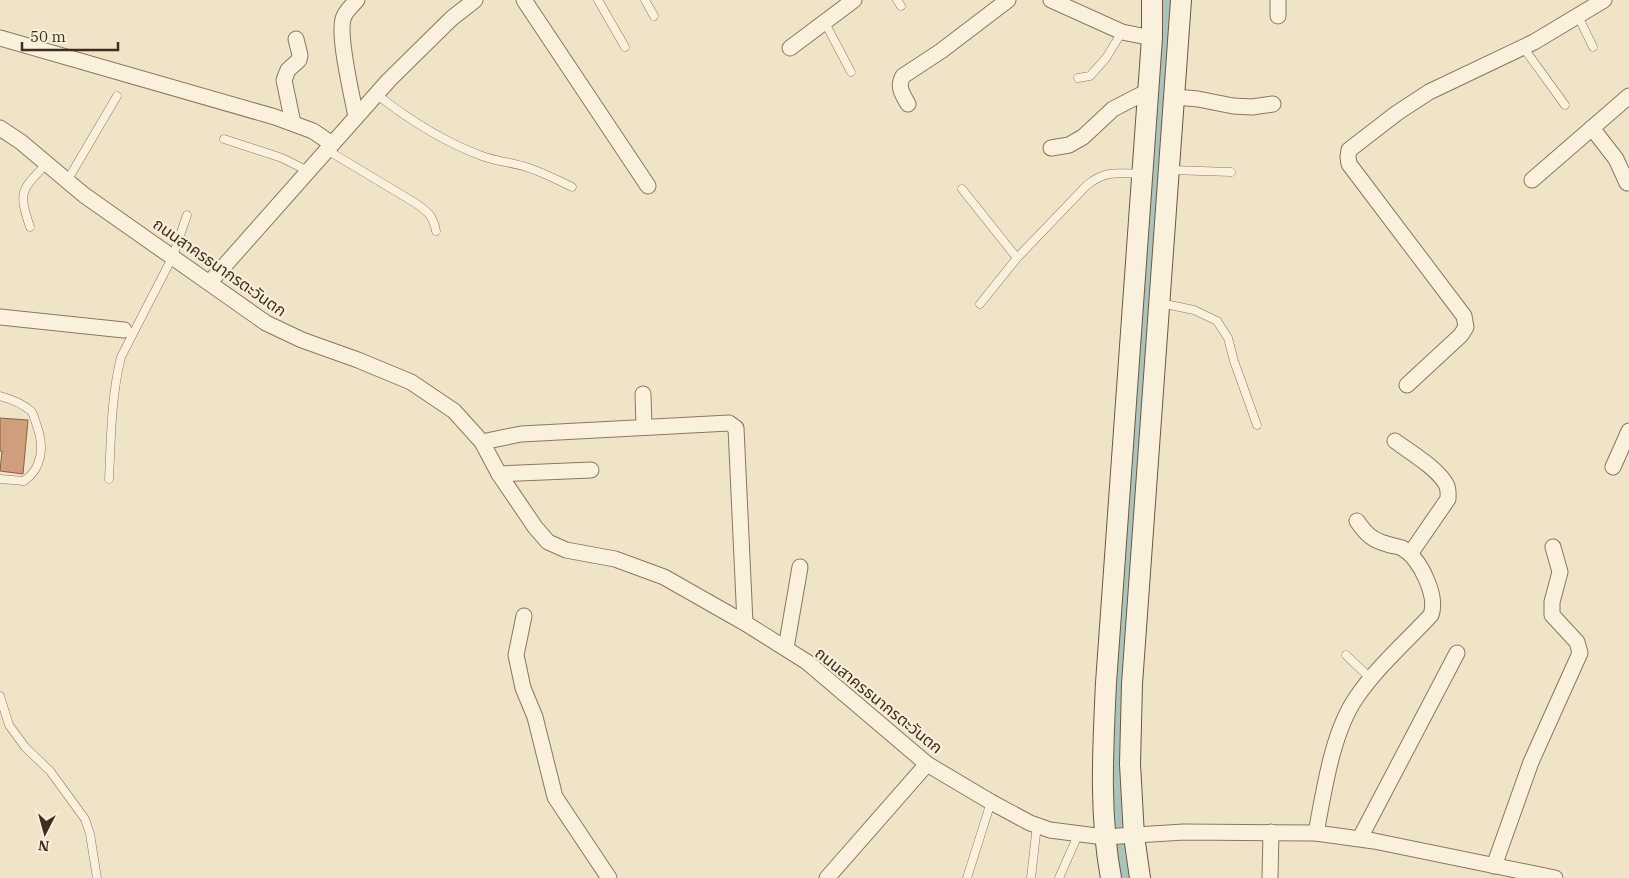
<svg xmlns="http://www.w3.org/2000/svg" width="1629" height="878" viewBox="0 0 1629 878" font-family="'IBM Plex Serif','Noto Sans Thai',serif">
<style>
.lines{fill:none;stroke-linecap:round;stroke-linejoin:round}
.canal{stroke:#a9c4bc;stroke-width:14}
.building{fill:#cf9f7d;stroke:#8d5f41}
.lane-casing{stroke:#8d765c;stroke-width:9}
.street-casing{stroke:#8d765c;stroke-width:17}
.secondary-casing{stroke:#6f573f;stroke-width:22}
.lane{stroke:#faf1dc;stroke-width:8}
.street{stroke:#faf1dc;stroke-width:15}
.secondary{stroke:#faf1dc;stroke-width:20}
.labels{text-anchor:middle;stroke-width:4.5;stroke-linejoin:round;paint-order:stroke}
.street-label{font-size:16px;fill:#3d2e20;stroke:#f7eed8}
</style>
<rect width="100%" height="100%" fill="#f0e4c8"/>
<g class="lines">
<!-- canal -->
<path class="canal" d="M1126 878C1115 814 1117 749 1119 684L1168 0"/>
</g>
<!-- building -->
<path class="building" d="M0 418 28 420 23 474 0 471 2 451H0Z"/>
<g class="lines">
<!-- lane casing -->
<g class="lane-casing">
<g id="lane">
<path d="M598 0 625 47"/>
<path d="M645 0 654 16"/>
<path d="M897 0 901 6"/>
<path d="M1578 16 1593 47"/>
<path d="M824 21 851 72"/>
<path d="M1523 47 1565 105"/>
<path d="M1078 78 1090 76 1106 58 1122 32"/>
<path d="M376 94C408 119 444 142 482 156 495 161 509 162 523 166 540 171 556 179 572 187"/>
<path d="M224 139 282 158 308 171"/>
<path d="M327 150 417 204C429 213 433 216 436 231"/>
<path d="M1171 170 1231 172"/>
<path d="M67 181 117 96"/>
<path d="M962 189 1017 258"/>
<path d="M30 227C18 191 21 191 46 164"/>
<path d="M1160 303 1194 310 1217 321 1228 338 1234 361 1257 425"/>
<path d="M980 304 1017 258 1087 185C1106 170 1118 173 1141 174"/>
<path d="M0 396C11 399 22 403 31 411 34 415 35 421 37 426 44 446 43 468 24 481L0 479"/>
<path d="M109 479C111 439 111 397 121 357L173 256 187 215"/>
<path d="M1346 655 1371 679"/>
<path d="M0 696 9 725 25 747 50 771 85 819 90 834 97 878"/>
<path d="M967 878 991 802"/>
<path d="M1031 878 1037 825"/>
<path d="M1059 878 1078 835"/>
</g>
</g>
<!-- street casing -->
<g class="street-casing">
<g id="street">
<path d="M524 0 648 186"/>
<path d="M1051 0 1122 32 1152 38"/>
<path d="M1278 16V0"/>
<path d="M0 38 275 117 313 131 332 144"/>
<path d="M790 48 854 0"/>
<path d="M1175 97 1198 99 1233 106 1252 107 1273 104"/>
<path d="M908 104C902 94 897 86 903 76L941 51 1008 0"/>
<path d="M356 117C352 95 338 38 343 19 345 11 352 6 357 0"/>
<path d="M293 123 284 80 288 70 299 60 300 55 296 39"/>
<path d="M0 128 21 142 84 195 266 323 302 340 358 360 411 382 454 411 482 442 499 474 535 527 548 542 566 550 615 559 664 577 745 623 807 662 927 764 991 802 1030 823 1050 830 1104 837 1184 832 1316 833 1374 841 1555 878"/>
<path d="M1592 128 1616 159 1627 183"/>
<path d="M1051 148 1069 145 1083 137 1113 109 1148 91"/>
<path d="M1532 180 1629 96"/>
<path d="M210 282 389 80 452 18 475 0"/>
<path d="M0 317 124 330"/>
<path d="M1407 385 1461 335 1466 327 1464 316 1349 164 1348 157 1349 150 1397 113 1429 92 1534 42 1604 0"/>
<path d="M643 394 644 427"/>
<path d="M1395 441C1410 452 1437 468 1446 484 1449 489 1448 494 1448 499L1410 554"/>
<path d="M482 442 521 434 729 423 736 428 745 623"/>
<path d="M1613 467 1629 431"/>
<path d="M499 474 591 470"/>
<path d="M524 616 516 655 523 688 535 717 555 797 609 878"/>
<path d="M786 648 800 567"/>
<path d="M1316 833C1324 791 1332 733 1356 698 1377 667 1406 642 1431 615 1438 596 1420 558 1402 548 1397 546 1392 546 1387 544 1372 540 1366 534 1357 521"/>
<path d="M1360 838 1457 653"/>
<path d="M1494 866 1531 762 1580 653 1577 642 1552 615V602L1560 572 1553 547"/>
<path d="M827 878 927 764"/>
<path d="M1270 878 1271 832"/>
</g>
</g>
<!-- secondary casing -->
<g class="secondary-casing">
<g id="secondary">
<path d="M1111 878C1099 814 1103 748 1106 683L1152 38V0"/>
<path d="M1140 878 1134 836 1130 764 1132 684 1181 0"/>
</g>
</g>
<!-- lane -->
<use href="#lane" class="lane"/>
<!-- street -->
<use href="#street" class="street"/>
<!-- secondary -->
<use href="#secondary" class="secondary"/>
</g>
<g class="labels">
<!-- street labels -->
<g class="street-label">
<text transform="translate(220 267) rotate(35)" y="6">ถนนสาครธนากรตะวันตก</text>
<text transform="translate(879 700) rotate(39)" y="6">ถนนสาครธนากรตะวันตก</text>
</g>
</g>
<!-- north arrow -->
<g transform="translate(45 833) rotate(186)" stroke="#f7eed8" stroke-width="4" paint-order="stroke">
<path d="M0-4L9 19L0 12L-9 19Z" fill="#3d2e20"/>
<text y="-8" font-size="14" font-weight="bold" text-anchor="middle" fill="#3d2e20">N</text>
</g>
<!-- scale -->
<path d="M22 42v8h96v-8" fill="none" stroke="#3d2e20" stroke-width="2.5"/>
<text x="30" y="42" font-size="15" fill="#3d2e20" stroke="#f7eed8" stroke-width="4" paint-order="stroke">50 m</text>
</svg>
